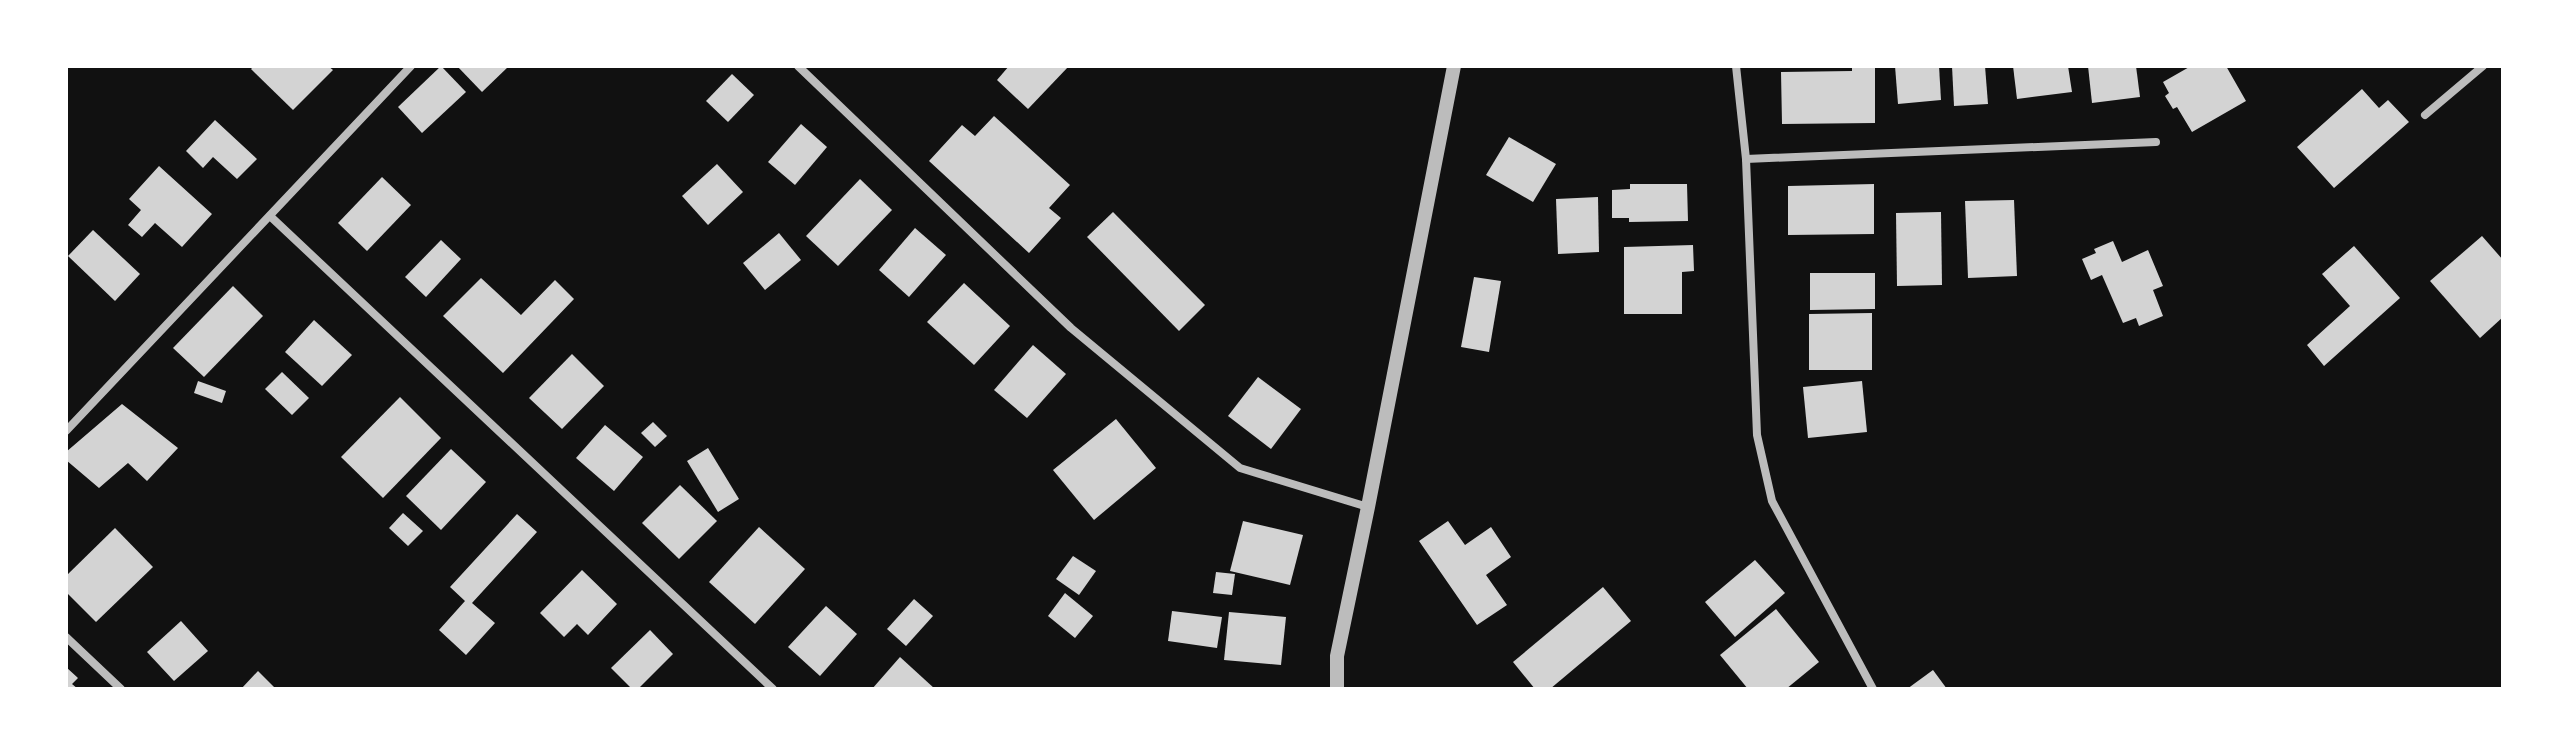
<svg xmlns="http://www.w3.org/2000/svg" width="2569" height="755" viewBox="0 0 2569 755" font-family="'Alegreya Sans',sans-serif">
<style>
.building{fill:#d3d3d3}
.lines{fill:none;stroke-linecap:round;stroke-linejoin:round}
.minor{stroke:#bcbcbc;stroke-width:8}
.tertiary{stroke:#bcbcbc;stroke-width:14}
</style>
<rect width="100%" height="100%" fill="#111"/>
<!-- building -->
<g class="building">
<path d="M254 66H328L333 70 293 110 251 69Z"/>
<path d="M441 66 466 92 422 133 398 107Z"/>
<path d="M457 66H509L482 92Z"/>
<path d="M1009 66H1069L1028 109 997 80Z"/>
<path d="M1852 66H1875V123L1782 124 1781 72 1852 71Z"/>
<path d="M1895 66H1939L1941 100 1898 104Z"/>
<path d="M1952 66H1985L1988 104 1954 106Z"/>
<path d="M2013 66H2068L2072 92 2017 99Z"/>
<path d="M2088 66H2136L2140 97 2092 103Z"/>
<path d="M2191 66H2226L2246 101 2192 132 2177 107 2173 109 2165 96 2169 93 2163 82Z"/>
<path d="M732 74 754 95 728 122 706 101Z"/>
<path d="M2362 89 2379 108 2388 100 2409 122 2334 188 2297 147Z"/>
<path d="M994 116 1070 185 1049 208 1061 218 1029 253 929 161 962 125 975 136Z"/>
<path d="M215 120 257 159 237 179 213 157 203 168 186 151Z"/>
<path d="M801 124 827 147 795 185 768 162Z"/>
<path d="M1509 137 1556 164 1533 202 1486 175Z"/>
<path d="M717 164 743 192 708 225 682 196Z"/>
<path d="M159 166 212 214 182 247 155 223 142 237 128 225 141 210 129 199Z"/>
<path d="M382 177 411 205 367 251 338 223Z"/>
<path d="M860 179 892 210 838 266 806 236Z"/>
<path d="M1630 184H1687L1688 221 1629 222V218H1612V190L1630 189Z"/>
<path d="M1874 184V234L1788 235V186Z"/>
<path d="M1598 197 1599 252 1558 254 1556 199Z"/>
<path d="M2014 200 2017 276 1968 278 1965 201Z"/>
<path d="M1113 212 1205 305 1179 331 1087 237Z"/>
<path d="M1941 212 1942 285 1897 286 1896 213Z"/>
<path d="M915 228 946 255 909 297 879 270Z"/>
<path d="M93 230 140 274 115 301 68 256Z"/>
<path d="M779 233 801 260 765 290 743 263Z"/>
<path d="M2482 236 2503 260V317L2480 338 2430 281Z"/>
<path d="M441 240 461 259 426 297 405 277Z"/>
<path d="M2113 241 2122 262 2148 250 2163 286 2153 290 2163 316 2139 326 2136 318 2123 323 2102 275 2091 280 2082 259 2096 253 2094 249Z"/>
<path d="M1693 245 1694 271 1682 272V314H1624V247Z"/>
<path d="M2354 246 2400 298 2324 366 2307 345 2350 306 2322 274Z"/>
<path d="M1810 273H1875V309L1810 310Z"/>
<path d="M1474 277 1501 281 1489 352 1461 347Z"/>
<path d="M481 278 521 315 555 280 574 299 503 373 443 316Z"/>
<path d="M964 283 1010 326 974 365 927 322Z"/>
<path d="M233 286 263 316 204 377 173 348Z"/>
<path d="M1872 313V370H1809V314Z"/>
<path d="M314 320 352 355 322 386 285 352Z"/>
<path d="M1033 345 1066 374 1027 418 994 390Z"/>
<path d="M572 354 604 386 562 429 529 398Z"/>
<path d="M282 372 309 398 292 415 265 389Z"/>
<path d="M1258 377 1301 409 1271 449 1228 416Z"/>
<path d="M198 381 226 391 222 403 194 393Z"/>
<path d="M1862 381 1867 432 1808 438 1803 387Z"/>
<path d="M400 397 441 438 383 498 341 457Z"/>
<path d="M122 404 178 448 147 481 128 463 99 488 66 460V452Z"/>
<path d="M1116 419 1156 468 1094 520 1053 470Z"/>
<path d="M653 422 667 436 655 447 641 433Z"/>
<path d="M605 425 643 457 614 491 576 458Z"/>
<path d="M708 448 739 499 718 512 687 461Z"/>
<path d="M451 449 486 482 441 530 406 496Z"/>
<path d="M680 485 717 521 679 559 642 523Z"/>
<path d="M403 513 423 531 408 546 389 528Z"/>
<path d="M517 514 537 532 472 603 495 623 466 655 439 630 465 601 450 587Z"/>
<path d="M1243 521 1303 535 1290 585 1230 571Z"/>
<path d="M1448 521 1465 545 1491 527 1511 557 1486 575 1507 605 1477 625 1419 541Z"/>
<path d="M759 527 805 569 755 624 709 582Z"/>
<path d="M115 528 153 567 96 622 66 592V576Z"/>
<path d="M1073 556 1096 571 1079 595 1056 579Z"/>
<path d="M1755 560 1785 593 1735 637 1705 602Z"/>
<path d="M582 570 617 604 588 635 577 624 564 637 540 613Z"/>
<path d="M1216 572 1235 574 1232 595 1213 593Z"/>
<path d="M1603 587 1631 621 1550 689H1535L1513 662Z"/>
<path d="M1065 593 1093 616 1075 638 1048 616Z"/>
<path d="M914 599 933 616 906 646 887 629Z"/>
<path d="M826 606 857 634 820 676 788 647Z"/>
<path d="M1776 609 1819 662 1786 689H1748L1720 655Z"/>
<path d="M1172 611 1222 617 1217 648 1168 641Z"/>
<path d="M1229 612 1286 617 1281 665 1224 660Z"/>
<path d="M181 621 208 651 174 681 147 652Z"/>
<path d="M650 630 673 654 638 689H632L611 668Z"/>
<path d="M900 657 935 689H872Z"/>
<path d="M66 667 78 678 72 684 78 689H66Z"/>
<path d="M1933 670 1947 689H1907Z"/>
<path d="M258 671 276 689H241Z"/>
</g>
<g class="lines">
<!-- minor -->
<g class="minor">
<path d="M798 66 1071 328 1240 468 1368 507"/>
<path d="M1736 66 1746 159 1757 435 1772 501 1873 689"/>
<path d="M2425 115 2483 66"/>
<path d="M1746 159 2156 142"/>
<path d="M270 216 773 689"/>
<path d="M66 431 411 66"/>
<path d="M66 637 121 689"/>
</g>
<!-- tertiary -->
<path class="tertiary" d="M1337 689V656L1368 507 1454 66"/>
</g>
<!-- border -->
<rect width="2569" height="755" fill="none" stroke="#ffffff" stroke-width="136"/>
</svg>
